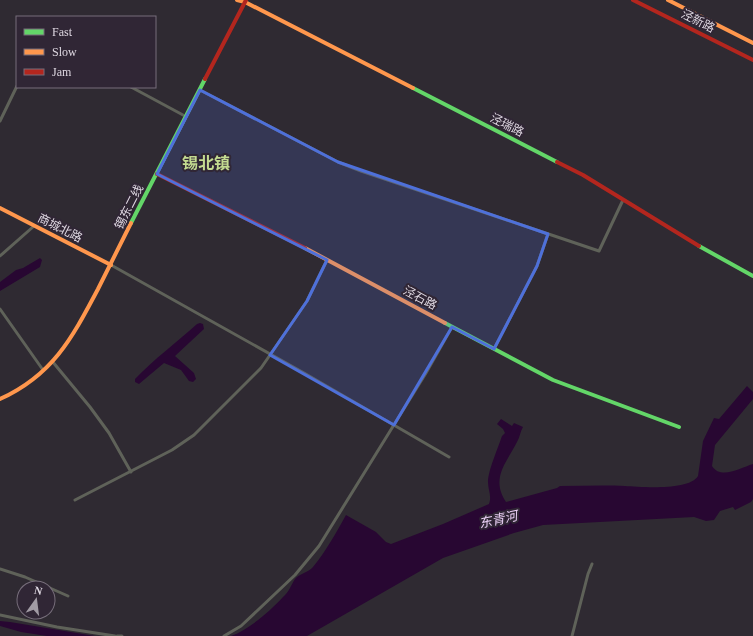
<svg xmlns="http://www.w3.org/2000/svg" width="753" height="636" viewBox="0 0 753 636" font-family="'Times New Roman','Noto Sans SC',serif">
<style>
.water{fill:#280732}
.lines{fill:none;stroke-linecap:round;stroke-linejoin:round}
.street{stroke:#5f6259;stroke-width:3}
.fast{stroke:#63d668;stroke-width:4}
.slow{stroke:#ff974d;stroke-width:4}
.jam{stroke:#b3261e;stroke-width:4}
.marked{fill:#4e70da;fill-opacity:0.2;stroke:#4e70da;stroke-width:3;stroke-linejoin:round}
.labels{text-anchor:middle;stroke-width:4;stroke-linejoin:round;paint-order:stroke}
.street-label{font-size:12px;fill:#dfd8e2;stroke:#302635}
.water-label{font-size:13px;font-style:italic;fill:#ebd0f6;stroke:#302635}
.district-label{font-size:16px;font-weight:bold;fill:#c4db91;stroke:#302635}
</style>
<rect width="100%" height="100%" fill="#2f2a32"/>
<!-- water -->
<g class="water">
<path d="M40 258 42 260 40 267 0 291V282L16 270 23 268Z"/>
<path d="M200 323 203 324 204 329 175 356 194 373 196 379 193 382 189 381 181 370 164 363 139 384 135 382V379C154 359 176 343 197 324Z"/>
<path d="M747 386 753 392V399L715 445 712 466C721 480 740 468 753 464V499L751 502 735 510 733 507 720 511 714 520 706 521 694 517 543 525 514 533 443 558 307 636H231C250 629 270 611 283 597 289 592 291 585 295 579 300 573 308 573 313 567 326 551 336 533 346 515L376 532 386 542 391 544 443 524 489 504C492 496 488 490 488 482 488 471 498 448 502 436L505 433 503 429 497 424 501 419 512 426 514 423 523 427C520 432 520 437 517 442 507 462 490 478 506 502L557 488 560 486C582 486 604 485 625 486 641 487 689 491 698 476L703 441 714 418 719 419Z"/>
<path d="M0 621 10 622 95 636H47L21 632 0 626Z"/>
</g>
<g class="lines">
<!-- street -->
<g class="street">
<path d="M131 87 183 115"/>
<path d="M200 90 338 162 361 171 599 251 623 200"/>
<path d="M0 121 17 86"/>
<path d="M0 256 34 226"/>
<path d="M111 265 304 373 449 457"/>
<path d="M0 309 43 370"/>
<path d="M494 349 537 266 548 234"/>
<path d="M52 361 90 407 109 433 131 472"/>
<path d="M75 500 172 450 194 435 261 368 270 355 307 301 327 260"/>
<path d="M0 569 25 577 68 596"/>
<path d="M0 615 57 627 115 636"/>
<path d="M117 636H122"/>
<path d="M224 636 241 626 295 575 319 546 426 373 452 327"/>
<path d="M572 636 588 574 592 564"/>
</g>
<!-- fast -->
<g class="fast">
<path d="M413 88 557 162"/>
<path d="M131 223 205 79"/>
<path d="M699 246 753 276"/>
<path d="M445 323 553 380 679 427"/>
</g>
<!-- slow -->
<g class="slow">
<path d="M237 0 245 2 413 88"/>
<path d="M668 0 753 43"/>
<path d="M0 208 111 265"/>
<path d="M305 248 445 323"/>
<path d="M0 399C53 375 72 338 98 289 109 267 120 245 131 223"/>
</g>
<!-- jam -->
<g class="jam">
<path d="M633 0 753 60"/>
<path d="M205 79 246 0"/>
<path d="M557 162 583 175 699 246"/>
<path d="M157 174 305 248"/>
</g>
</g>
<!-- marked area -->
<path class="marked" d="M200 90 338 162 548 234 537 266 494 349 452 327 394 425 270 355 307 301 327 260 157 174Z"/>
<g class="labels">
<!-- street labels -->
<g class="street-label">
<text transform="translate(698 21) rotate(27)" y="4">泾新路</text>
<text transform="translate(507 125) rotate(27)" y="4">泾瑞路</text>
<text transform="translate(129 207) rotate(-63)" y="4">锡东二线</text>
<text transform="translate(60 228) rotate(27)" y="4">商城北路</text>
<text transform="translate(420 298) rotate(28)" y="4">泾石路</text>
</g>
<!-- water labels -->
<g class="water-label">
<text transform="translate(498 519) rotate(-12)" y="5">东青河</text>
</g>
<!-- district labels -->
<g class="district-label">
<text x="206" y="169">锡北镇</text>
</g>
</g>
<!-- legend -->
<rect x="16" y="16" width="140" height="72" fill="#302635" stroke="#766d7a"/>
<rect x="24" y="29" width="20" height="6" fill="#63d668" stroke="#766d7a"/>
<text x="52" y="36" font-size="12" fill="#dfd8e2">Fast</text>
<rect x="24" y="49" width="20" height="6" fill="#ff974d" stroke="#766d7a"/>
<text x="52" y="56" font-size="12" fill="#dfd8e2">Slow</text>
<rect x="24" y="69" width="20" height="6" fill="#b3261e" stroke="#766d7a"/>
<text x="52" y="76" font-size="12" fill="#dfd8e2">Jam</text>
<!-- north arrow -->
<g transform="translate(36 600) rotate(14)"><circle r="19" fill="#302635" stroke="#766d7a"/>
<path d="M0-3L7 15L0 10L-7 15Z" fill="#a19ba4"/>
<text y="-6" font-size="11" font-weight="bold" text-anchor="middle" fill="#dfd8e2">N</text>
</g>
</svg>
